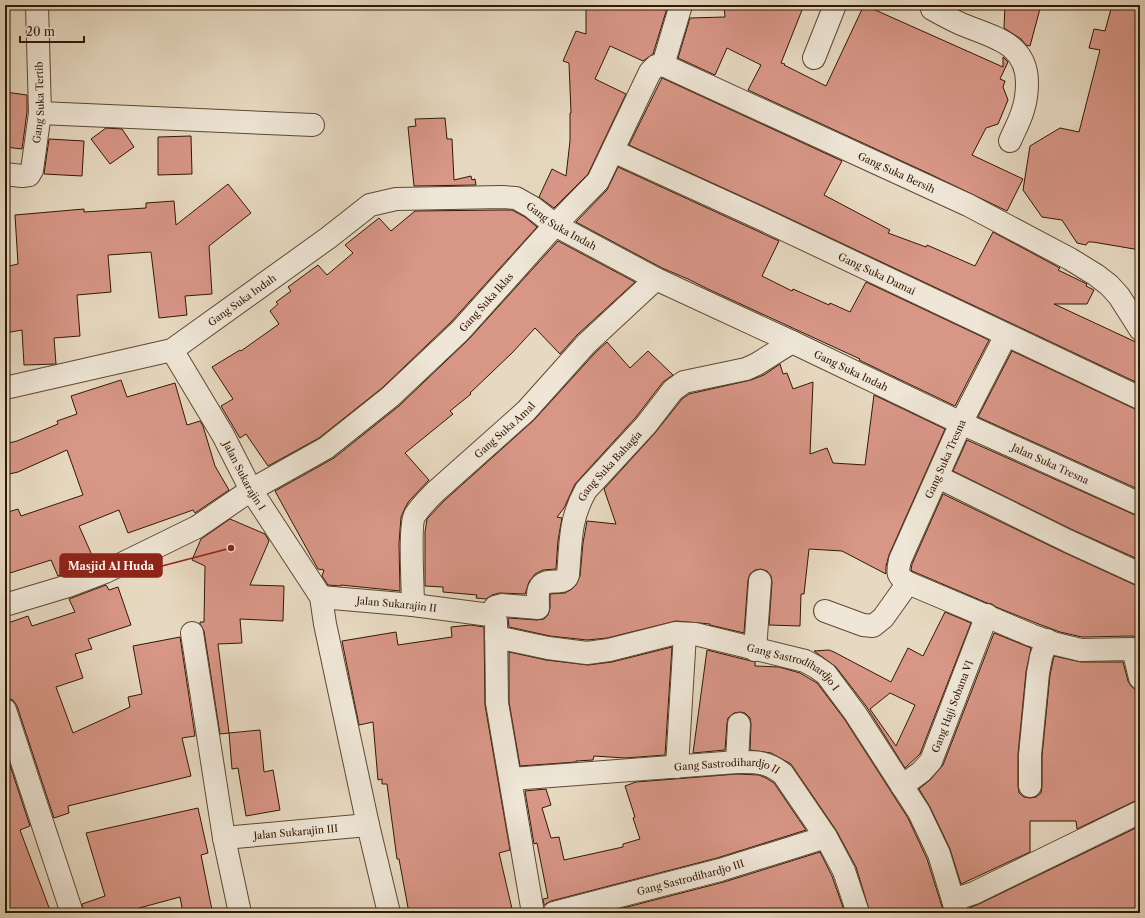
<svg xmlns="http://www.w3.org/2000/svg" width="1145" height="918" viewBox="0 0 1145 918" font-family="'Libre Caslon Text',serif">
<style>
.building{fill:#d89687;stroke:#311902;fill-rule:evenodd}
.lines{fill:none;stroke-linecap:round;stroke-linejoin:round}
.minor-casing{stroke:#5e4932;stroke-width:24}
.minor{stroke:#efe6d7;stroke-width:22}
.labels{text-anchor:middle;stroke-width:3.5;stroke-linejoin:round;paint-order:stroke}
.street-label{font-size:10px;fill:#311902;stroke:#efe6d7}
.leader{fill:none;stroke:#8f2418;stroke-width:1.5}
.callout-dot{fill:#8f2418;stroke:#efe6d7;stroke-width:1.5}
.callout{fill:#8f2418;stroke:#8f2418;stroke-width:1.5}
.callout-label{font-size:11px;text-anchor:middle;font-weight:bold;fill:#fff}
</style>
<rect width="100%" height="100%" fill="#e7d9c1"/>
<filter id="stains"><feTurbulence type="fractalNoise" baseFrequency=".005" numOctaves="4"/><feColorMatrix values="0 0 0 0 .2 0 0 0 0 .09 0 0 0 0 .02 0 0 0 .5 -.17"/></filter>
<radialGradient id="worn" r=".72"><stop offset=".6" stop-color="#630" stop-opacity="0"/><stop offset="1" stop-color="#630" stop-opacity=".3"/></radialGradient>
<!-- building -->
<g class="building">
<path d="M586 5H668L653 54 643 61 610 46 595 79 626 94 588 174 554 208 539 197 552 169 566 176 570 141V113H571L569 63 563 61 576 31 586 34Z"/>
<path d="M724 5H804L781 63 785 64 784 65 826 86 864 5 1003 67V57L1008 62 1000 79 1005 81 1003 87 1008 100 998 124 986 128 972 155 1023 179 1007 211 932 175 748 90 761 65 727 48 715 75 678 58 690 18 725 17Z"/>
<path d="M1005 5H1041L1030 46 1026 45 1021 39 1004 28Z"/>
<path d="M1112 5H1140V250L1093 242H1088L1086 245 1077 243 1062 220 1042 217 1023 190 1030 146 1060 128 1079 132 1100 50 1089 48 1094 29 1105 31Z"/>
<path d="M662 78 842 161 824 195 890 230 888 233 926 247 927 245 975 266 993 232 1060 268 1058 270 1087 284 1086 286 1094 290 1087 304H1054L1140 344V384L767 208 629 145Z"/>
<path d="M5 92 27 95V112L22 149 5 147Z"/>
<path d="M445 118 447 139H452L454 180 471 176 472 180 475 179 476 185 414 186 408 127 416 126 415 119Z"/>
<path d="M106 128 122 129 134 147 110 164 91 139Z"/>
<path d="M191 136 192 174 158 175V137Z"/>
<path d="M49 139 84 141 82 176 44 174Z"/>
<path d="M618 167 779 241 762 276 792 291 793 289 829 305 830 303 850 312 866 282 989 340 955 406 859 360 860 359 708 289 688 279 662 268 576 222 607 190Z"/>
<path d="M228 184 251 213 209 246 212 294 185 296 187 315 159 318 151 252 108 255 111 292 77 295 80 336 54 338 56 364 24 365 22 330 5 333V267L18 264 15 215 84 209V212L146 208V203L174 201 176 225Z"/>
<path d="M502 210H512L525 217 537 227 451 322 382 388 319 438 268 466 246 434 240 438 221 406 233 399 212 367 240 350 241 351 279 324 270 311 278 304 276 302 291 291 288 287 318 265 327 275 353 253 345 245 379 218 391 231 415 211Z"/>
<path d="M558 241 635 282 577 335 560 354 535 328 512 353 470 393 471 394 450 411 453 414 405 453 429 480 409 501 405 508 401 517 399 543 400 591 341 585V586L328 585 322 576 324 570 318 569 275 491 334 458 399 406 469 339Z"/>
<path d="M607 342 630 368 648 351 673 375 663 382 636 417 575 484 564 508 557 517 562 518 558 540 556 569 543 570 535 574 529 582 525 594 499 593 492 595 486 599 476 598 477 595 443 592V587L425 586V532L427 519 444 501 534 420 595 353Z"/>
<path d="M1012 351 1135 409 1140 410V490L978 417Z"/>
<path d="M780 364 783 374 787 373 793 389 813 382 810 454 827 448 833 463 865 465 874 395 945 429 889 555 886 566V574L842 551 809 549 804 594H801L800 626 769 625 772 582 771 576 767 571 761 569 755 570 750 574 748 580 744 633 710 625V624L676 621 607 638 587 640 550 636 509 627 508 618 537 620 544 619 548 615 550 608V594L565 593 572 589 576 585 580 576 583 543 587 521 616 524 604 489 655 433 682 399 689 394 751 380 764 375Z"/>
<path d="M121 380 127 397 175 383 187 425 200 421 203 426 215 466 229 490 195 513 193 510 128 533 119 510 79 526 95 562 58 576 51 560 10 573 5 557V513L18 509 21 516 83 495 67 450 18 472 5 475V444L17 441 58 424 57 421 77 414 71 396Z"/>
<path d="M967 440 1135 515 1140 516V560L1073 530 953 471Z"/>
<path d="M943 494 1063 552 1135 585 1140 586V639L1133 636 1082 637 1060 632 1036 623 996 607 992 604 987 603 912 571 911 570 912 564Z"/>
<path d="M230 519 265 534 269 541 250 585 284 586 283 621 240 619 242 643 218 644 229 733 220 734 204 631 200 624V622H204L205 566 192 560 201 539Z"/>
<path d="M106 585 109 590 118 587 131 625 88 639 92 649 75 654 83 678 56 687 73 733 130 707 128 697 142 694 133 646 180 637 195 736 182 738 191 776 68 806 69 813 54 818 17 706 13 700 5 698V624L28 616 32 626 75 612 69 599Z"/>
<path d="M945 612 971 623 920 754 905 768 866 706 836 667 814 651 829 650 834 652 891 682 908 648 923 656ZM890 693 915 705 896 746 870 709Z"/>
<path d="M470 625 484 627 485 705 510 850 499 853 513 913H409L399 859H397L387 784H382V779L378 780 373 722 359 725 342 641 396 632 398 645 452 637 451 627Z"/>
<path d="M994 633 1031 648 1026 672 1018 754V786L1019 793 1024 797 1030 798 1036 797 1041 793 1042 786V756L1050 675 1054 656 1081 662H1123L1128 681 1131 686 1136 690H1140V800L1135 801 1077 829 1076 821H1030V852L961 884 950 849 930 807 919 789 930 780 943 765Z"/>
<path d="M672 647 665 755 625 758 594 756 593 760 576 761V762L520 766 509 702V652L546 660 588 665 612 662Z"/>
<path d="M707 650 755 662V666L779 667 800 673 817 683 845 720 908 818 927 859 944 913H870L856 867 836 830 791 764 771 753 750 750 751 724 750 718 745 713 740 712 734 713 728 718 727 723 725 750 693 753Z"/>
<path d="M260 730 264 772 273 770 280 810 246 816 238 768 232 769 229 733Z"/>
<path d="M5 750 30 826 20 830 51 913H5Z"/>
<path d="M737 774 759 775 766 778 774 783 806 830 717 858 551 901 544 905 543 899 548 898 537 843 534 844 525 791 546 789 551 805 542 808 551 838 559 837 564 860 623 847V844L640 839 633 818 635 817 625 786 636 782Z"/>
<path d="M198 808 208 853 201 855 212 910 197 913H183L180 897 139 908 140 913H84L82 904 105 896 86 833Z"/>
<path d="M1140 826V913H969V908L979 904Z"/>
<path d="M820 852 832 876 845 913H604L724 882Z"/>
</g>
<g class="lines">
<!-- minor casing -->
<g class="minor-casing">
<g id="minor">
<path d="M932 9C941 14 950 19 959 23 990 37 1027 41 1027 83 1027 92 1026 101 1023 110 1020 121 1014 131 1010 141"/>
<path d="M814 58 835 5"/>
<path id="s1" d="M663 65 968 205 1070 259 1096 275 1109 285 1119 296 1140 329"/>
<path d="M663 65 681 5"/>
<path d="M40 113 313 125"/>
<path id="s2" d="M613 151 762 219 1140 398"/>
<path id="s3" d="M5 174 22 176 29 175 32 170 40 113 37 5"/>
<path d="M1006 335 961 423 900 560C897 573 897 576 908 583L1031 635 1056 644 1081 650 1133 649 1140 678"/>
<path id="s4" d="M172 350 223 435 251 490 321 597 325 624 368 825 389 913"/>
<path id="s5" d="M5 388 172 350 328 238 370 205 396 199 502 197 516 198 532 207 555 225 656 279 792 342 961 423 1140 504"/>
<path d="M938 477 1068 541 1140 574"/>
<path id="s6" d="M321 597 413 605 490 615 494 618 496 621 497 703 533 913"/>
<path id="s7" d="M5 605 68 586 105 572 197 527 251 490 326 448 390 397 460 331 555 225 598 181 650 72 656 66 663 65"/>
<path id="s8" d="M413 605C413 590 409 524 415 515 420 507 428 499 435 492L526 411 586 344 656 279"/>
<path d="M825 611 863 625 873 626 883 618 908 583"/>
<path id="s9" d="M490 615 495 607 502 605 538 608C538 602 537 594 539 589 545 575 564 588 568 575 571 542 569 520 586 490L646 425 673 390 684 382 746 369 757 364 792 342"/>
<path d="M192 633 224 838 240 913"/>
<path id="s10" d="M496 637 548 648 587 653 609 650 676 633 695 634 805 661 816 667 826 674 855 713 919 812 939 854 957 913"/>
<path d="M755 650 760 581"/>
<path d="M5 710 72 913"/>
<path d="M737 762 739 724"/>
<path d="M677 767 685 634"/>
<path id="s11" d="M511 779 737 762C756 762 767 761 783 774L826 837 844 871 858 913"/>
<path id="s12" d="M902 786 921 772 931 761 987 615"/>
<path d="M1030 786V755L1038 673 1041 657 1047 640"/>
<path id="s13" d="M224 838 368 825"/>
<path d="M953 900 974 893 1140 812"/>
<path id="s14" d="M554 913 720 870 826 837"/>
</g>
</g>
<!-- minor -->
<use href="#minor" class="minor"/>
</g>
<g class="labels">
<!-- street labels -->
<g class="street-label">
<text dy="4" stroke="none"><textPath href="#s3" startOffset="98">Gang Suka Tertib</textPath></text>
<text dy="4" stroke="none"><textPath href="#s1" startOffset="257">Gang Suka Bersih</textPath></text>
<text dy="4" stroke="none"><textPath href="#s5" startOffset="617">Gang Suka Indah</textPath></text>
<text dy="4" stroke="none"><textPath href="#s2" startOffset="291">Gang Suka Damai</textPath></text>
<text dy="4" stroke="none"><textPath href="#s5" startOffset="257">Gang Suka Indah</textPath></text>
<text dy="4" stroke="none"><textPath href="#s7" startOffset="576">Gang Suka Iklas</textPath></text>
<text dy="4" stroke="none"><textPath href="#s5" startOffset="941">Gang Suka Indah</textPath></text>
<text dy="4" stroke="none"><textPath href="#s8" startOffset="214">Gang Suka Amal</textPath></text>
<text transform="translate(945 459) rotate(-66)" y="4">Gang Suka Tresna</text>
<text dy="4" stroke="none"><textPath href="#s5" startOffset="1161">Jalan Suka Tresna</textPath></text>
<text dy="4" stroke="none"><textPath href="#s9" startOffset="228">Gang Suka Bahagia</textPath></text>
<text dy="4" stroke="none"><textPath href="#s4" startOffset="145">Jalan Sukarajin I</textPath></text>
<text dy="4" stroke="none"><textPath href="#s6" startOffset="76">Jalan Sukarajin II</textPath></text>
<text dy="4" stroke="none"><textPath href="#s10" startOffset="308">Gang Sastrodihardjo I</textPath></text>
<text dy="4" stroke="none"><textPath href="#s12" startOffset="97">Gang Haji Sobana VI</textPath></text>
<text dy="4" stroke="none"><textPath href="#s11" startOffset="217">Gang Sastrodihardjo II</textPath></text>
<text dy="4" stroke="none"><textPath href="#s13" startOffset="72">Jalan Sukarajin III</textPath></text>
<text dy="4" stroke="none"><textPath href="#s14" startOffset="141">Gang Sastrodihardjo III</textPath></text>
</g>
</g>
<!-- callouts -->
<path class="leader" d="M231 548L162 566"/>
<circle class="callout-dot" cx="231" cy="548" r="4"/>
<rect class="callout" x="60" y="554" width="102" height="23" rx="4"/>
<g class="callout-label">
<text x="111" y="570">Masjid Al Huda</text>
</g>
<!-- margin -->
<rect width="1145" height="918" fill="none" stroke="#e7d9c1" stroke-width="20"/>
<rect x="6" y="6" width="1133" height="906" fill="none" stroke="#311902" stroke-width="2"/>
<rect x="10" y="10" width="1125" height="898" fill="none" stroke="#311902"/>
<!-- scale -->
<path d="M20 36v6h64v-6" fill="none" stroke="#311902" stroke-width="2"/>
<text x="26" y="36" font-size="12" fill="#311902" stroke="#efe6d7" stroke-width="3" paint-order="stroke">20 m</text>
<rect width="100%" height="100%" filter="url(#stains)"/>
<rect width="100%" height="100%" fill="url(#worn)"/>
</svg>
